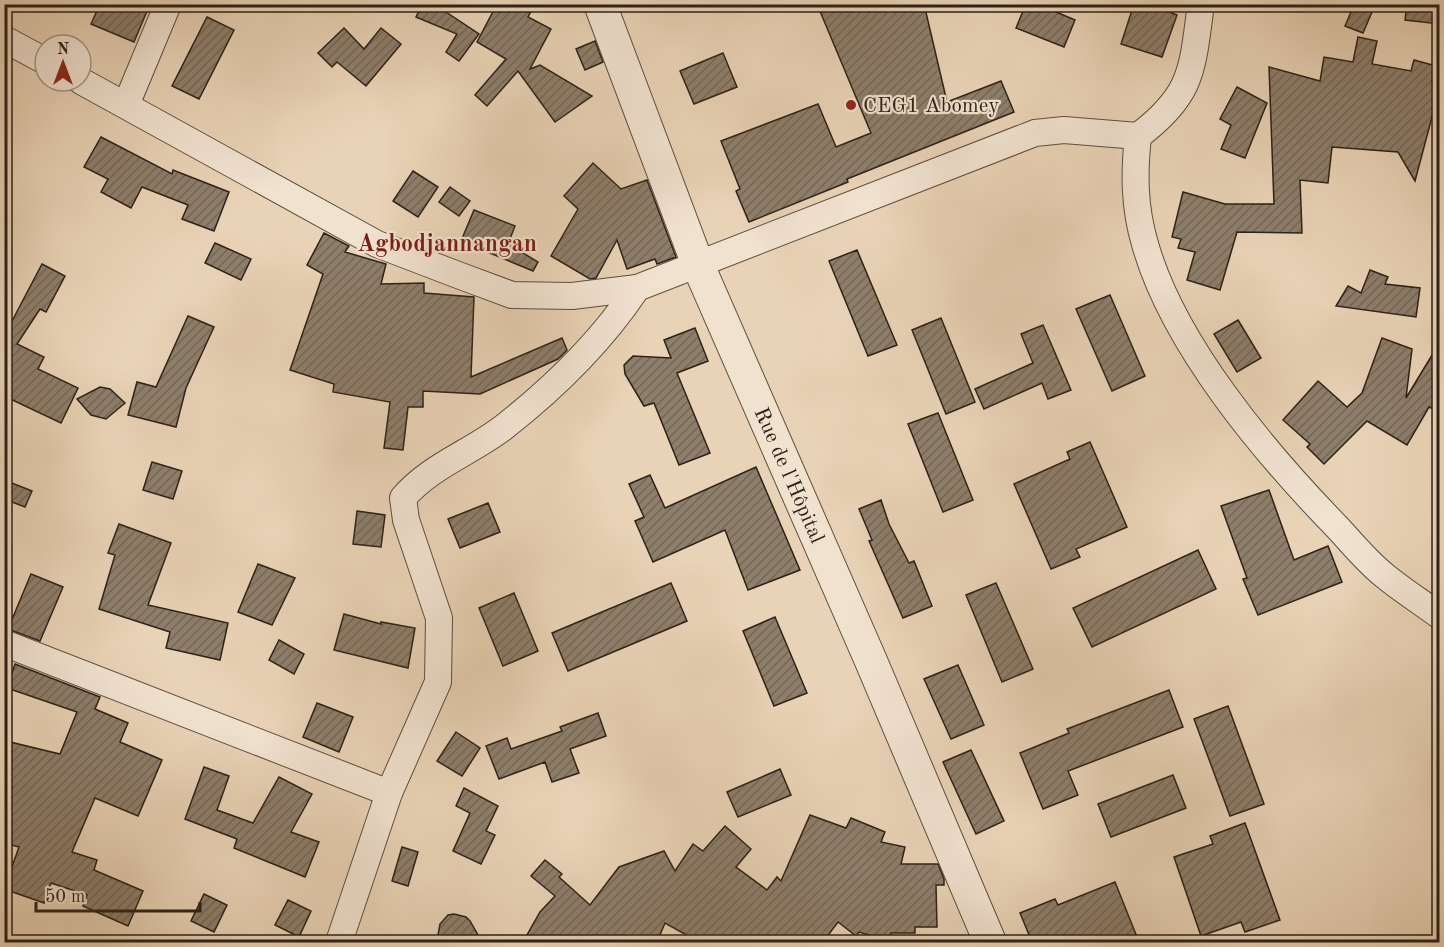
<svg xmlns="http://www.w3.org/2000/svg" width="1444" height="947" viewBox="0 0 1444 947" font-family="'Old Standard TT',serif">
<style>
.building{fill:url(#building-hatch);stroke:#2b2219;stroke-width:1.5}
.lines{fill:none;stroke-linecap:round;stroke-linejoin:round}
.minor-casing{stroke:#5a4e40;stroke-width:28}
.tertiary-casing{stroke:#5a4e40;stroke-width:34}
.minor{stroke:#f1e2d0;stroke-width:26}
.tertiary{stroke:#f1e2d0;stroke-width:32}
.poi-dot{fill:#8f2418;stroke:#f1e2d0;stroke-width:2}
.labels{text-anchor:middle;stroke-width:4.5;stroke-linejoin:round;paint-order:stroke}
.poi-label{font-size:21px;fill:#2b2219;stroke:#f1e2d0;text-anchor:start}
.street-label{font-size:21px;fill:#2b2219;stroke:#f1e2d0}
.quarter-label{font-size:24px;font-weight:bold;fill:#7a1f14;stroke:#f1e2d0}
</style>
<defs>
<pattern id="building-hatch" width="6" height="6" patternUnits="userSpaceOnUse" patternTransform="scale(1.5)"><rect width="6" height="6" fill="#8e7e6b"/><path d="M-1 1l2-2M0 6l6-6M5 7l2-2" fill="none" stroke="#746757"/></pattern>
</defs>
<rect width="100%" height="100%" fill="#e9d3b6"/>
<filter id="stains"><feTurbulence type="fractalNoise" baseFrequency=".00333" numOctaves="4"/><feColorMatrix values="0 0 0 0 .2 0 0 0 0 .09 0 0 0 0 .02 0 0 0 .5 -.17"/></filter>
<radialGradient id="worn" r=".72"><stop offset=".6" stop-color="#630" stop-opacity="0"/><stop offset="1" stop-color="#630" stop-opacity=".3"/></radialGradient>
<!-- building -->
<g class="building">
<path d="M100 4H150L134 42 91 24Z"/>
<path d="M422 4H445L443 10 479 34 459 61 446 52 457 34 416 17Z"/>
<path d="M497 4H535L528 17 551 29 530 69 540 65 592 96 555 122 518 71 487 106 475 95 506 59 477 42Z"/>
<path d="M817 4H924L947 102 1001 81 1014 112 847 179 848 182 749 222 736 191 740 189 721 141 818 104 836 147 871 133Z"/>
<path d="M1026 4H1037L1075 20 1064 47 1016 28Z"/>
<path d="M1134 4H1147L1177 15 1162 57 1121 44Z"/>
<path d="M1407 4H1440V24L1405 20Z"/>
<path d="M1354 5 1372 12 1363 33 1345 26Z"/>
<path d="M207 17 234 30 199 99 172 86Z"/>
<path d="M344 28 364 49 381 28 401 44 366 86 337 62 332 67 318 53Z"/>
<path d="M1358 37 1377 41 1372 64 1411 71 1414 60 1440 67V87L1415 181 1398 152 1332 147 1328 183 1300 180 1302 233 1237 232 1220 290 1187 280 1195 252 1178 248 1181 239 1172 237 1183 192 1225 204H1274L1269 67 1320 81 1324 57 1353 62Z"/>
<path d="M595 41 603 62 585 70 576 49Z"/>
<path d="M723 53 737 87 694 104 680 71Z"/>
<path d="M1237 87 1267 103 1245 158 1221 149 1231 125 1220 119Z"/>
<path d="M101 137 172 174 173 170 229 192 214 231 182 219 188 205 142 187 131 208 101 192 108 179 84 167Z"/>
<path d="M593 163 621 189 647 180 676 257 657 264 655 259 627 269 617 240 596 278 590 279 551 256 578 209 564 196Z"/>
<path d="M413 171 438 187 418 217 393 201Z"/>
<path d="M450 187 470 201 459 216 439 202Z"/>
<path d="M474 210 515 226 508 244 538 262 533 271 461 241Z"/>
<path d="M324 233 349 246 345 252 386 264 381 284 424 283V293L474 297 471 377 562 338 567 350 558 359 480 394 423 391V407H408L403 450 384 448 390 402 333 392 334 384 290 370 323 274 307 265Z"/>
<path d="M215 243 251 259 241 280 205 263Z"/>
<path d="M857 250 897 345 868 356 829 261Z"/>
<path d="M42 264 65 276 46 312 40 309 17 344 44 357 38 369 78 388 61 423 4 396V316L12 321Z"/>
<path d="M1370 270 1388 277 1385 284 1420 288 1416 317 1336 306 1348 286 1361 293Z"/>
<path d="M1110 295 1145 376 1112 391 1076 309Z"/>
<path d="M188 316 214 327 186 388 176 427 128 415 137 382 156 387Z"/>
<path d="M941 318 975 402 946 414 912 330Z"/>
<path d="M1238 320 1261 358 1237 372 1214 334Z"/>
<path d="M1043 325 1071 390 1048 399 1042 383 984 409 975 389 1033 363 1021 334Z"/>
<path d="M695 328 708 361 677 373 710 453 679 465 654 403 644 406 625 374 624 365 633 356 671 358 664 340Z"/>
<path d="M1382 338 1412 349 1406 398 1440 342V412L1429 407 1407 445 1367 421 1324 464 1307 447 1310 444 1283 420 1318 381 1347 407 1362 393Z"/>
<path d="M100 387 110 389 125 403 106 419 91 415 77 399Z"/>
<path d="M938 413 973 500 943 512 908 424Z"/>
<path d="M1090 442 1127 527 1076 549 1080 557 1051 569 1014 484 1070 459 1067 452Z"/>
<path d="M152 462 182 471 173 499 143 490Z"/>
<path d="M756 467 800 570 748 590 725 530 653 562 635 521 644 517 629 484 650 475 665 508Z"/>
<path d="M4 480 32 491 25 507 4 499Z"/>
<path d="M1269 490 1294 560 1328 546 1342 582 1258 615 1243 579 1247 578 1221 506Z"/>
<path d="M881 500 889 524 909 563 914 561 932 606 903 618 869 541 872 540 859 509Z"/>
<path d="M488 503 500 532 460 548 448 519Z"/>
<path d="M357 511 385 515 381 547 353 544Z"/>
<path d="M119 524 171 543 148 605 228 623 220 660 166 648 170 632 99 609 115 555 108 553Z"/>
<path d="M1198 550 1216 589 1092 647 1073 608Z"/>
<path d="M258 564 295 578 272 625 238 612Z"/>
<path d="M31 574 63 587 40 641 8 629Z"/>
<path d="M671 583 687 621 568 671 552 633Z"/>
<path d="M996 583 1033 669 1002 682 966 595Z"/>
<path d="M514 593 538 651 503 666 479 608Z"/>
<path d="M344 614 381 624V622L415 628 408 668 334 650Z"/>
<path d="M775 617 807 693 774 706 743 631Z"/>
<path d="M279 640 304 654 294 674 269 660Z"/>
<path d="M15 664 100 697 95 709 128 723 120 742 162 760 138 816 95 798 72 852 97 860 94 870 143 891 128 926 83 906 87 895 51 883 44 903 4 889 19 847 4 843V763L10 742 60 754 77 712 7 688Z"/>
<path d="M958 665 984 725 951 739 924 679Z"/>
<path d="M1169 690 1183 727 1068 771 1078 795 1043 809 1020 753 1069 733 1067 729Z"/>
<path d="M317 703 353 717 339 752 303 737Z"/>
<path d="M1228 706 1264 804 1230 816 1194 719Z"/>
<path d="M598 713 606 736 570 749 579 773 552 782 545 762 499 779 486 746 507 738 511 749 562 731 560 727Z"/>
<path d="M456 732 480 748 462 776 437 761Z"/>
<path d="M971 750 1004 821 976 834 943 762Z"/>
<path d="M204 767 229 776 217 810 253 823 279 777 312 794 291 832 319 842 305 877 234 848 237 839 185 819Z"/>
<path d="M780 769 791 795 738 817 727 792Z"/>
<path d="M1173 775 1186 808 1111 837 1098 804Z"/>
<path d="M464 788 498 806 486 831 495 835 481 864 453 851 470 813 456 806Z"/>
<path d="M810 815 846 828 851 818 885 832 881 842 905 847 901 864H938L944 879V885H936L937 927H915V933H891L889 941 859 932 856 936 838 922 823 942H699L665 923 657 942H523L540 912 555 896 531 876 545 860 562 874 559 877 590 905 619 867 664 851 675 871 693 844 703 851 725 826 751 849 736 867 767 890 777 877 781 881Z"/>
<path d="M1245 823 1280 920 1245 932 1241 922 1201 936 1174 857 1213 844 1210 836Z"/>
<path d="M402 847 418 852 408 886 392 881Z"/>
<path d="M1115 882 1139 942H1032L1020 913 1055 899 1058 905Z"/>
<path d="M204 894 227 905 214 932 191 921Z"/>
<path d="M288 900 311 911 299 937 275 925Z"/>
<path d="M454 914 466 917 470 921 482 942H441L438 935 440 924 448 915Z"/>
</g>
<g class="lines">
<!-- minor casing -->
<g class="minor-casing">
<g id="minor">
<path d="M4 39 45 61"/>
<path d="M81 81 377 244 458 275 512 295 572 296 637 288 1035 133 1064 130 1138 136C1194 94 1192 69 1201 4"/>
<path d="M126 105 168 4"/>
<path d="M1138 136C1134 173 1134 207 1145 244 1173 344 1265 453 1337 527 1352 543 1367 562 1385 576 1402 590 1421 602 1440 616"/>
<path d="M4 643 389 793"/>
<path d="M339 942 389 793 438 682 439 618 406 520 403 498C430 466 472 452 504 427 555 387 601 342 637 288"/>
</g>
</g>
<!-- tertiary casing -->
<g class="tertiary-casing">
<g id="tertiary">
<path id="s1" d="M600 4 698 265 871 661 990 942"/>
</g>
</g>
<!-- minor -->
<use href="#minor" class="minor"/>
<!-- tertiary -->
<use href="#tertiary" class="tertiary"/>
</g>
<!-- markers -->
<circle class="poi-dot" cx="851" cy="105" r="6"/>
<g class="labels">
<!-- poi labels -->
<g class="poi-label">
<text x="863" y="112">CEG1 Abomey</text>
</g>
<!-- street labels -->
<g class="street-label">
<text dy="7" stroke="none"><textPath href="#s1" startOffset="508">Rue de l'Hôpital</textPath></text>
</g>
<!-- quarter labels -->
<g class="quarter-label">
<text x="447" y="251">Agbodjannangan</text>
</g>
</g>
<!-- margin -->
<rect width="1444" height="947" fill="none" stroke="#e9d3b6" stroke-width="24"/>
<rect x="6" y="6" width="1432" height="935" fill="none" stroke="#2b2219" stroke-width="3"/>
<rect x="12" y="12" width="1420" height="923" fill="none" stroke="#2b2219" stroke-width="1.5"/>
<!-- north arrow -->
<g transform="translate(63 63)"><circle r="28" fill="#f1e2d0" stroke="#a29587" stroke-width="1.5"/>
<path d="M0-4.5L10 22L0 15L-10 22Z" fill="#8f2418"/>
<text y="-9" font-size="16" font-weight="bold" text-anchor="middle" fill="#2b2219">N</text>
</g>
<!-- scale -->
<path d="M36 902v9h164v-9" fill="none" stroke="#2b2219" stroke-width="3"/>
<text x="45" y="902" font-size="18" fill="#2b2219" stroke="#f1e2d0" stroke-width="4.5" paint-order="stroke">50 m</text>
<rect width="100%" height="100%" filter="url(#stains)"/>
<rect width="100%" height="100%" fill="url(#worn)"/>
</svg>
